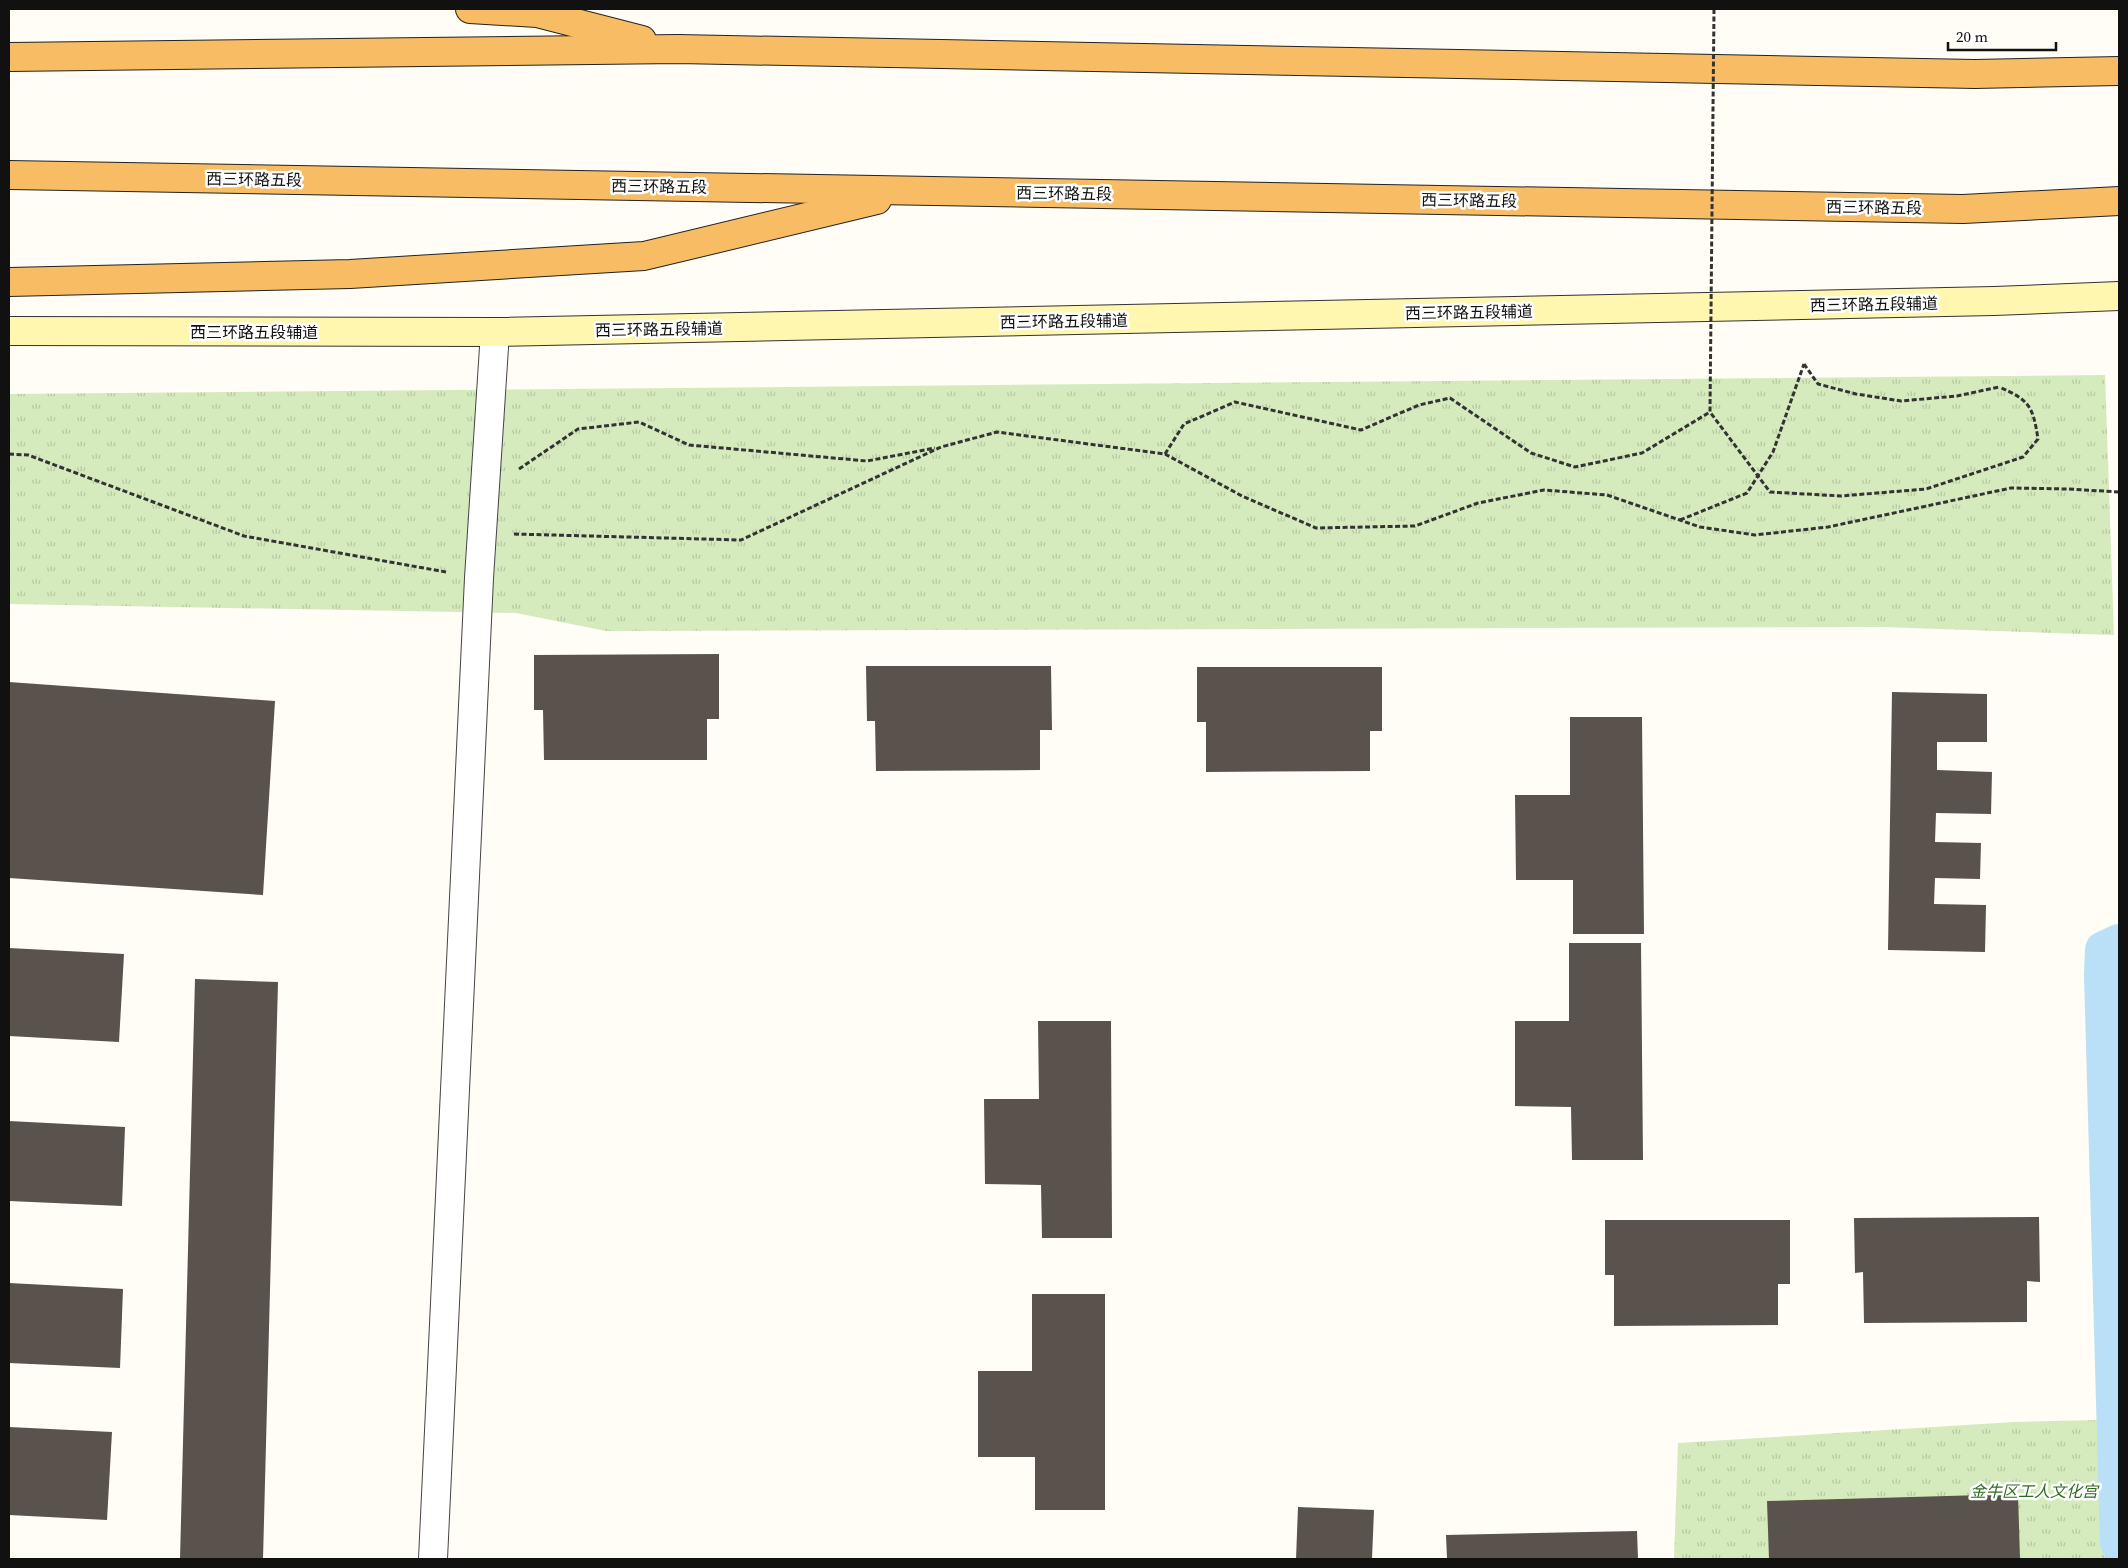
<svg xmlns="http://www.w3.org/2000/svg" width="2128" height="1568" viewBox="0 0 2128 1568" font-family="'Source Serif 4','Noto Sans SC',serif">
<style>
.park{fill:url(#park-tufts)}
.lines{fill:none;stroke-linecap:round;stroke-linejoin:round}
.canal{stroke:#b9e0f7;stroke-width:38}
.building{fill:#5a524d}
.tertiary-casing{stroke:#444;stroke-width:30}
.secondary-casing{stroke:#333;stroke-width:30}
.trunk-casing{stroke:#222;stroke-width:30}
.path{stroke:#333;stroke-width:3;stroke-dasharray:5 2.5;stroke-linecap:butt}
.tertiary{stroke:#fff;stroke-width:28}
.secondary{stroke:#fff6b0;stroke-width:28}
.trunk{stroke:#f7bc64;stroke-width:28}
.path-bridge{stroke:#333;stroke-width:3;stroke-dasharray:5 2.5;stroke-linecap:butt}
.labels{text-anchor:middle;stroke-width:5;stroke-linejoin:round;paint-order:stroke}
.street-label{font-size:16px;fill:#111;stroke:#fff}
.park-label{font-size:16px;font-style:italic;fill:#2f6b1f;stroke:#fff}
</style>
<defs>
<pattern id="park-tufts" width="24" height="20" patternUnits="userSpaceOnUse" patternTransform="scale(1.25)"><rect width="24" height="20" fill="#d5ebbd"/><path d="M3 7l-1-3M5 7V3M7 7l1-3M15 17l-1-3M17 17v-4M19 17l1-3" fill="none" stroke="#b6c8a1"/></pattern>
</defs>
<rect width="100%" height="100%" fill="#fffdf5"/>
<!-- park -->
<g class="park">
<path d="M2105 375 2114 635 1882 627 606 631 516 613 9 604V394Z"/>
<path d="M2099 1420 2118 1559H1674L1678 1443 2014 1422Z"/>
</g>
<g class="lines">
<!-- canal -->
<path class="canal" d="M2119 943 2104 950 2103 975 2119 1543"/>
</g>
<!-- building -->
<g class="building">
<path d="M719 654V719H707V760H544L543 710H534V655Z"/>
<path d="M866 666H1051L1052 730H1040V770L876 771 875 721H867Z"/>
<path d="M1197 667H1382V731H1370V771L1206 772V722H1197Z"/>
<path d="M9 682 275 701 263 895 9 878Z"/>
<path d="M1892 692 1987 694V742H1937V770L1992 772 1991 814 1936 813 1935 842 1981 843 1980 879 1935 878 1934 904 1986 905 1985 952 1888 950Z"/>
<path d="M1570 717H1642L1644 934H1573V880H1516L1515 795H1570Z"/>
<path d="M1569 943H1641L1643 1160H1572L1571 1107 1515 1106V1021H1569Z"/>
<path d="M9 948 124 954 119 1042 9 1036Z"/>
<path d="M195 979 278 982 263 1559H180Z"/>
<path d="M1038 1021H1111L1112 1238H1042L1041 1185 985 1184 984 1099H1039Z"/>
<path d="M9 1121 125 1127 122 1206 9 1201Z"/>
<path d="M2039 1217 2040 1282 2027 1281V1322L1864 1323 1863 1272 1855 1273 1854 1218Z"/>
<path d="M1605 1220H1790V1284H1778V1325L1614 1326V1275H1605Z"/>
<path d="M9 1283 123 1289 120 1368 9 1363Z"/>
<path d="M1032 1294H1105V1510H1035V1457H978V1371H1032Z"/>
<path d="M9 1427 112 1432 107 1520 9 1515Z"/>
<path d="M2018 1494 2020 1559H1769L1767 1501Z"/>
<path d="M1298 1507 1374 1510 1372 1559H1296Z"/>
<path d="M1637 1531 1638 1559H1447L1446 1535Z"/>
</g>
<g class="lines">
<!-- tertiary casing -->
<g class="tertiary-casing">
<path id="tertiary" d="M433 1559 479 578 495 332"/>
</g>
<!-- secondary casing -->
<g class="secondary-casing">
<path id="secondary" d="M9 331 495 332 1994 301 2119 296"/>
</g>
<!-- trunk casing -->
<g class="trunk-casing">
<g id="trunk">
<path d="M470 9 537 13 642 40"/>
<path d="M9 57 678 49 1975 74 2119 71"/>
<path d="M9 175 1963 209 2119 201"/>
<path d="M9 282 350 274 644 256 877 200"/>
</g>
</g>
<!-- path -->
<g class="path">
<path d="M1804 364 1818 384 1856 394 1901 401 1957 396 1999 387"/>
<path d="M9 454 28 455 244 536 446 572"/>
<path d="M1165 454 1184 424 1235 402 1361 430 1419 405 1450 398 1531 453 1575 467 1642 453 1710 412"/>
<path d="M519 469 578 429 639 422 689 445 867 461 935 448"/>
<path d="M1680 520 1747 493 1773 452 1804 364"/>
<path d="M514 534 741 540 941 447 997 432 1165 454 1242 496 1316 528 1415 526 1478 503 1544 490 1607 495 1700 527 1755 535 1828 527 2011 488 2068 489 2119 492"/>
</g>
<!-- tertiary -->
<use href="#tertiary" class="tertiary"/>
<!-- secondary -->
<use href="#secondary" class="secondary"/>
<!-- trunk -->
<use href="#trunk" class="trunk"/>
<!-- path-bridge -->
<path class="path-bridge" d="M1714 9 1710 412 1770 492 1841 496 1926 489 2023 457 2038 439C2033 407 2030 400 1999 387"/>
</g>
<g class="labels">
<!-- street labels -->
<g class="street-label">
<text transform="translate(254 179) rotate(1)" y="6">西三环路五段</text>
<text transform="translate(659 186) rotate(1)" y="6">西三环路五段</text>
<text transform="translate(1064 193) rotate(1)" y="6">西三环路五段</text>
<text transform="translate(1469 200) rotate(1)" y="6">西三环路五段</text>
<text transform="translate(1874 207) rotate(1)" y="6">西三环路五段</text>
<text transform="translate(1874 304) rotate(-1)" y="6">西三环路五段辅道</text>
<text transform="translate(1469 312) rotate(-1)" y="6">西三环路五段辅道</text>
<text transform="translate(1064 321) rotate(-1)" y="6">西三环路五段辅道</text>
<text transform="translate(659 329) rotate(-1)" y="6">西三环路五段辅道</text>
<text x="254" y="338">西三环路五段辅道</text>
</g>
<!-- park labels -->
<g class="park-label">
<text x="2034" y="1497">金牛区工人文化宫</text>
</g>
</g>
<!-- border -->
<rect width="2128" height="1568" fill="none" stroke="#111111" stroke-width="20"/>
<!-- scale -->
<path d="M1948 42v8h108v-8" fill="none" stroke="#111111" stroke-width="2.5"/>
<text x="1956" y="42" font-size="15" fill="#111111" stroke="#ffffff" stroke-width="4" paint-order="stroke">20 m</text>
</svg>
